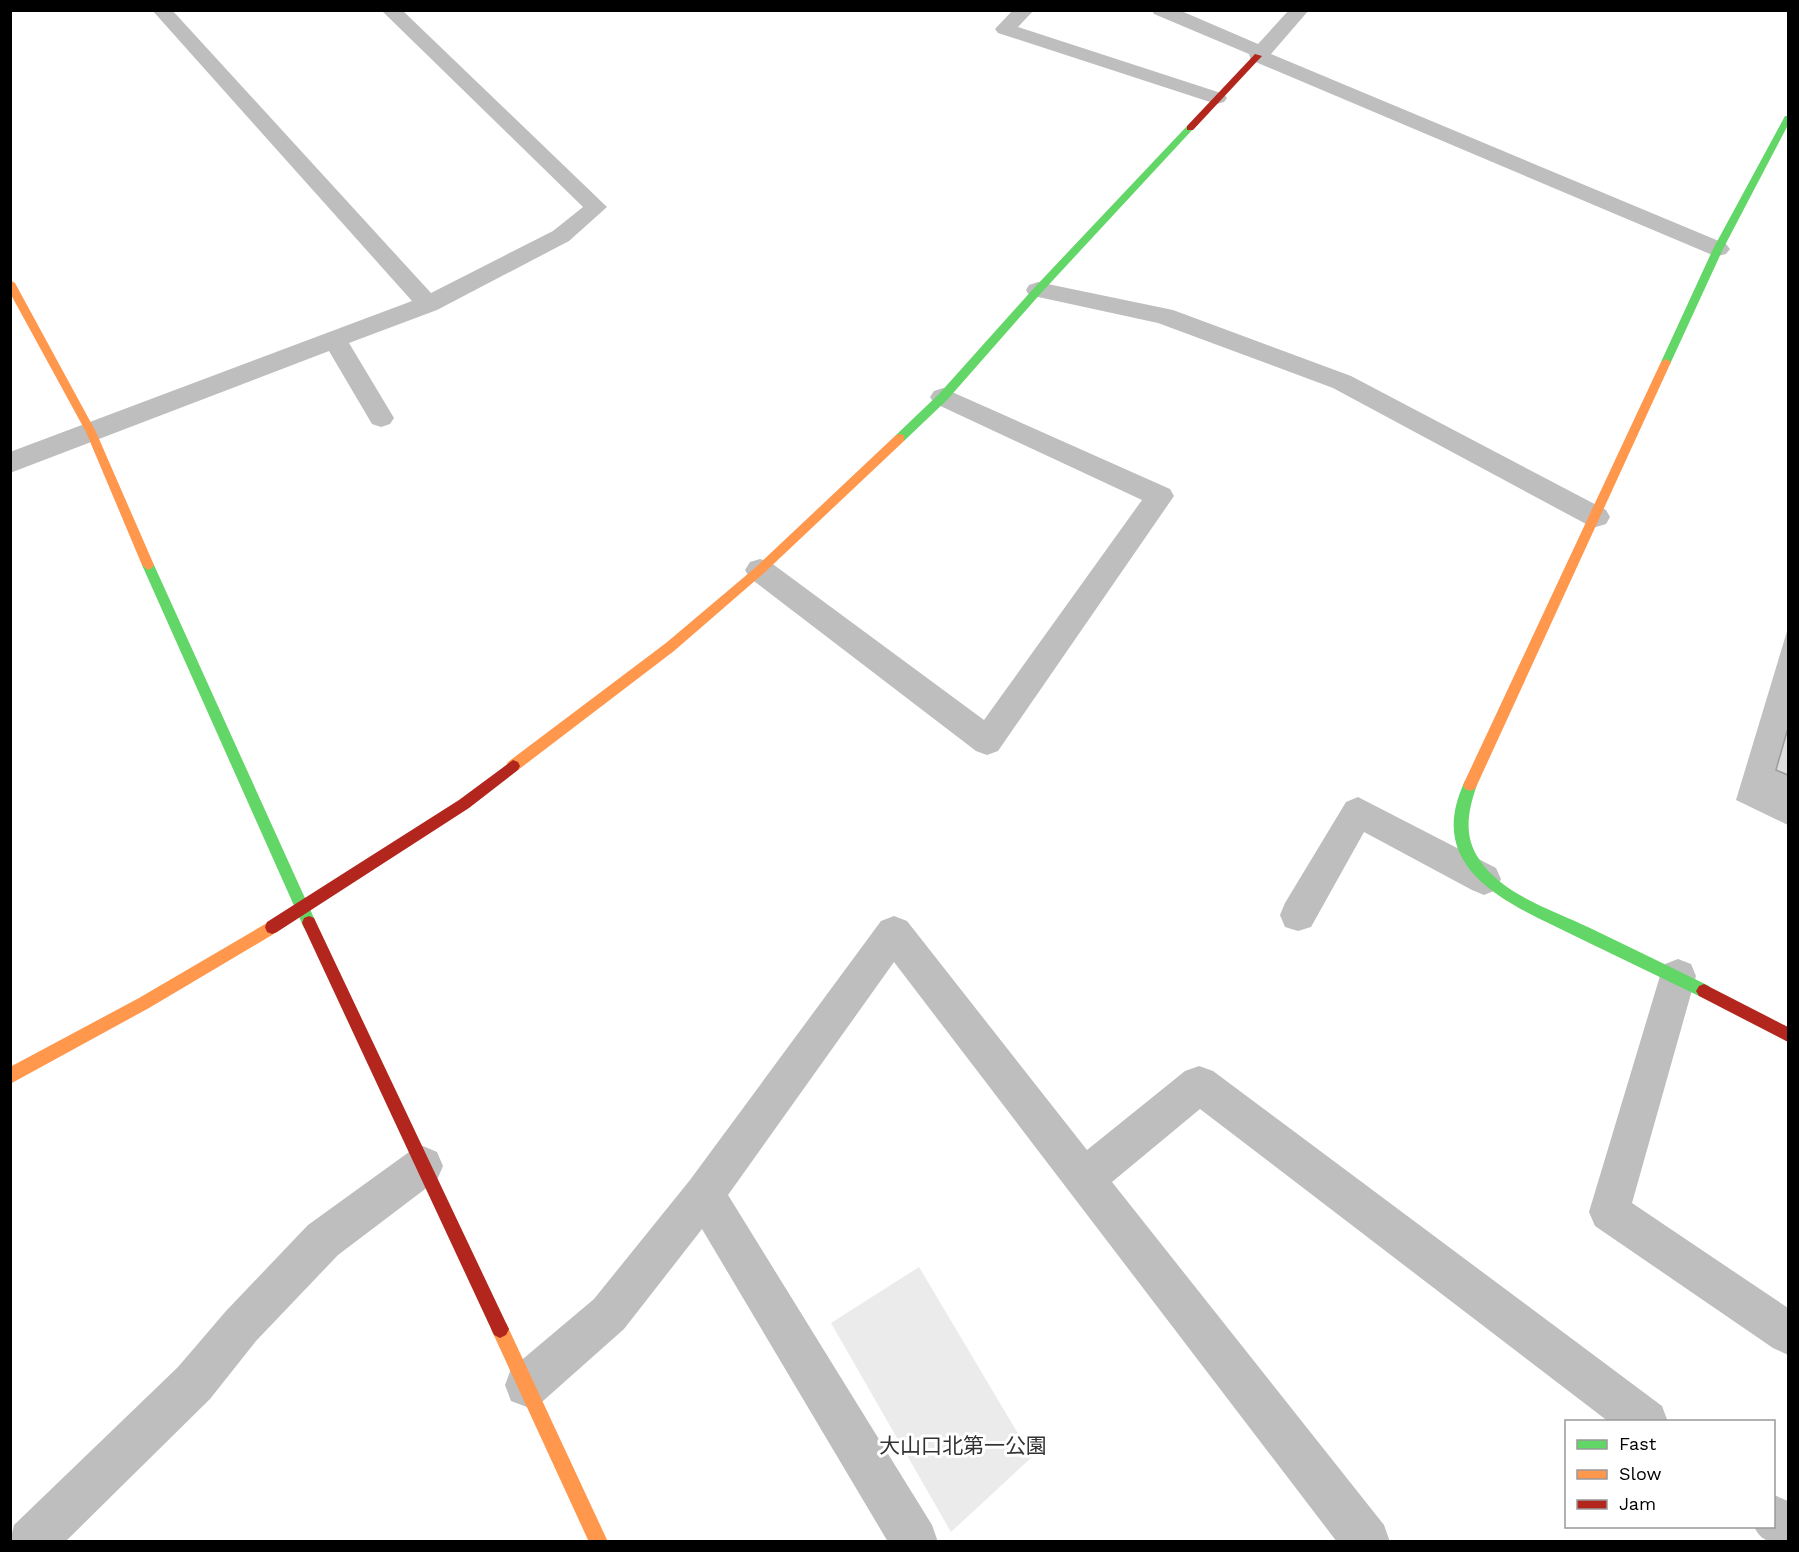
<svg xmlns="http://www.w3.org/2000/svg" width="1799" height="1552" viewBox="0 0 1799 1552" font-family="'Work Sans','Noto Sans JP',sans-serif">
<style>
.green{fill:#ebebeb}
.lines{fill:none;stroke-linecap:round;stroke-linejoin:round}
.street{fill:#bebebe;fill-rule:evenodd}
.fast{fill:#63d668;fill-rule:evenodd}
.slow{fill:#ff974d;fill-rule:evenodd}
.jam{fill:#b3261e;fill-rule:evenodd}
.wall{fill:#c0c0c0}
.building{fill:#dfdfdf;stroke:#9c9c9c;stroke-width:1.5}
.labels{text-anchor:middle;stroke-width:6;stroke-linejoin:round;paint-order:stroke}
.near-park-label{font-size:21px;fill:#323232;stroke:#fff}
</style>
<rect width="100%" height="100%" fill="#fff"/>
<!-- green -->
<path class="green" d="M919 1267 1032 1457 951 1532 831 1323Z"/>
<g class="lines">
<!-- street -->
<g class="street">
<path d="M152 10H172L431 293 553 231 583 207 381 10H402L607 207 569 241 437 310 349 343 394 418 390 424 381 427 372 424 329 351 10 473V452L412 301Z"/>
<path d="M1013 10H1034L1018 27 1224 94 1227 98 1224 102 1217 104 1210 102 998 33 995 29Z"/>
<path d="M1152 10H1179L1258 44 1289 10H1309L1271 54 1726 244 1730 249 1726 254 1718 256 1710 254 1251 60 1249 54 1154 14Z"/>
<path d="M1038 282 1173 310 1351 376 1606 510 1610 517 1606 524 1596 527 1586 524 1333 388 1158 323 1029 295 1026 290 1029 285Z"/>
<path d="M943 388 1170 489 1174 496 998 751 987 755 976 751 750 578 745 570 750 562 760 559 770 562 984 720 1142 500 934 403 930 397 934 391Z"/>
<path d="M1358 797 1496 868 1501 879 1496 890 1484 895 1472 890 1364 832 1311 927 1298 931 1285 927 1280 915 1285 903 1346 802Z"/>
<path d="M894 916 907 921 1087 1150 1185 1071 1199 1066 1213 1071 1662 1406 1668 1422H1609L1200 1109 1112 1182 1384 1525 1390 1542H1337L894 962 728 1195 932 1525 938 1542H888L702 1229 624 1329 543 1401 527 1407 511 1401 505 1385 511 1369 594 1299 690 1180 881 921Z"/>
<path d="M1678 959 1691 964 1696 976 1632 1203 1788 1308V1355L1773 1348 1595 1226 1589 1212 1660 976 1665 964Z"/>
<path d="M423 1146 437 1152 443 1166 437 1180 338 1255 256 1341 210 1399 65 1542H10L14 1525 178 1367 226 1311 308 1225 409 1152Z"/>
<path d="M1774 1495 1788 1501V1542C1772 1542 1761 1543 1754 1526H1774Z"/>
</g>
<!-- fast -->
<g class="fast">
<path d="M1785 116H1788V125L1723 249 1671 362 1670 364H1662L1661 362 1713 249Z"/>
<path d="M1187 126 1194 128 1042 292 947 400 904 441H896V435L939 394 1034 288Z"/>
<path d="M148 560 154 565 314 918 316 923 314 928 309 930 304 928 142 565Z"/>
<path d="M1470 779 1475 781 1477 785C1468 810 1463 836 1479 859 1502 895 1553 910 1590 928 1630 947 1670 967 1709 986L1712 991 1709 996 1704 998 1699 996C1659 977 1619 957 1579 938 1515 906 1421 873 1465 781Z"/>
</g>
<!-- slow -->
<g class="slow">
<path d="M10 280 15 283 96 432 154 565 152 568 148 570 142 565 86 432 10 293Z"/>
<path d="M1666 359 1671 362 1477 785 1475 789 1470 791 1465 789 1463 785 1661 362Z"/>
<path d="M900 434 904 435V441L764 573 674 651 518 770H508L506 766 508 762 666 643 756 567 896 435Z"/>
<path d="M272 920 277 922 279 927 277 932 149 1008 10 1084V1067L139 998Z"/>
<path d="M500 1320 506 1323 608 1542H589L491 1329 494 1323Z"/>
</g>
<!-- jam -->
<g class="jam">
<path d="M1255 54 1262 56 1193 130H1187V126Z"/>
<path d="M513 760 518 762 520 766 518 770 469 808 277 932 272 934 267 932 265 927 267 922 459 800Z"/>
<path d="M309 916 314 918 506 1323 509 1329 506 1335 500 1338 494 1335 302 923 304 918Z"/>
<path d="M1704 984 1788 1027V1042L1699 996 1696 991 1699 986Z"/>
</g>
</g>
<!-- wall -->
<path class="wall" d="M1788 628V825L1736 800Z"/>
<!-- building -->
<path class="building" d="M1788 728V775L1776 770Z"/>
<g class="labels">
<!-- near-park labels -->
<g class="near-park-label">
<text x="963" y="1453">大山口北第一公園</text>
</g>
</g>
<!-- border -->
<rect width="1799" height="1552" fill="none" stroke="#000000" stroke-width="24"/>
<!-- legend -->
<rect x="1565" y="1420" width="210" height="108" fill="#ffffff" stroke="#999999" stroke-width="1.5"/>
<rect x="1577" y="1440" width="30" height="9" fill="#63d668" stroke="#999999" stroke-width="1.5"/>
<text x="1619" y="1450" font-size="18" fill="#000000">Fast</text>
<rect x="1577" y="1470" width="30" height="9" fill="#ff974d" stroke="#999999" stroke-width="1.5"/>
<text x="1619" y="1480" font-size="18" fill="#000000">Slow</text>
<rect x="1577" y="1500" width="30" height="9" fill="#b3261e" stroke="#999999" stroke-width="1.5"/>
<text x="1619" y="1510" font-size="18" fill="#000000">Jam</text>
</svg>
